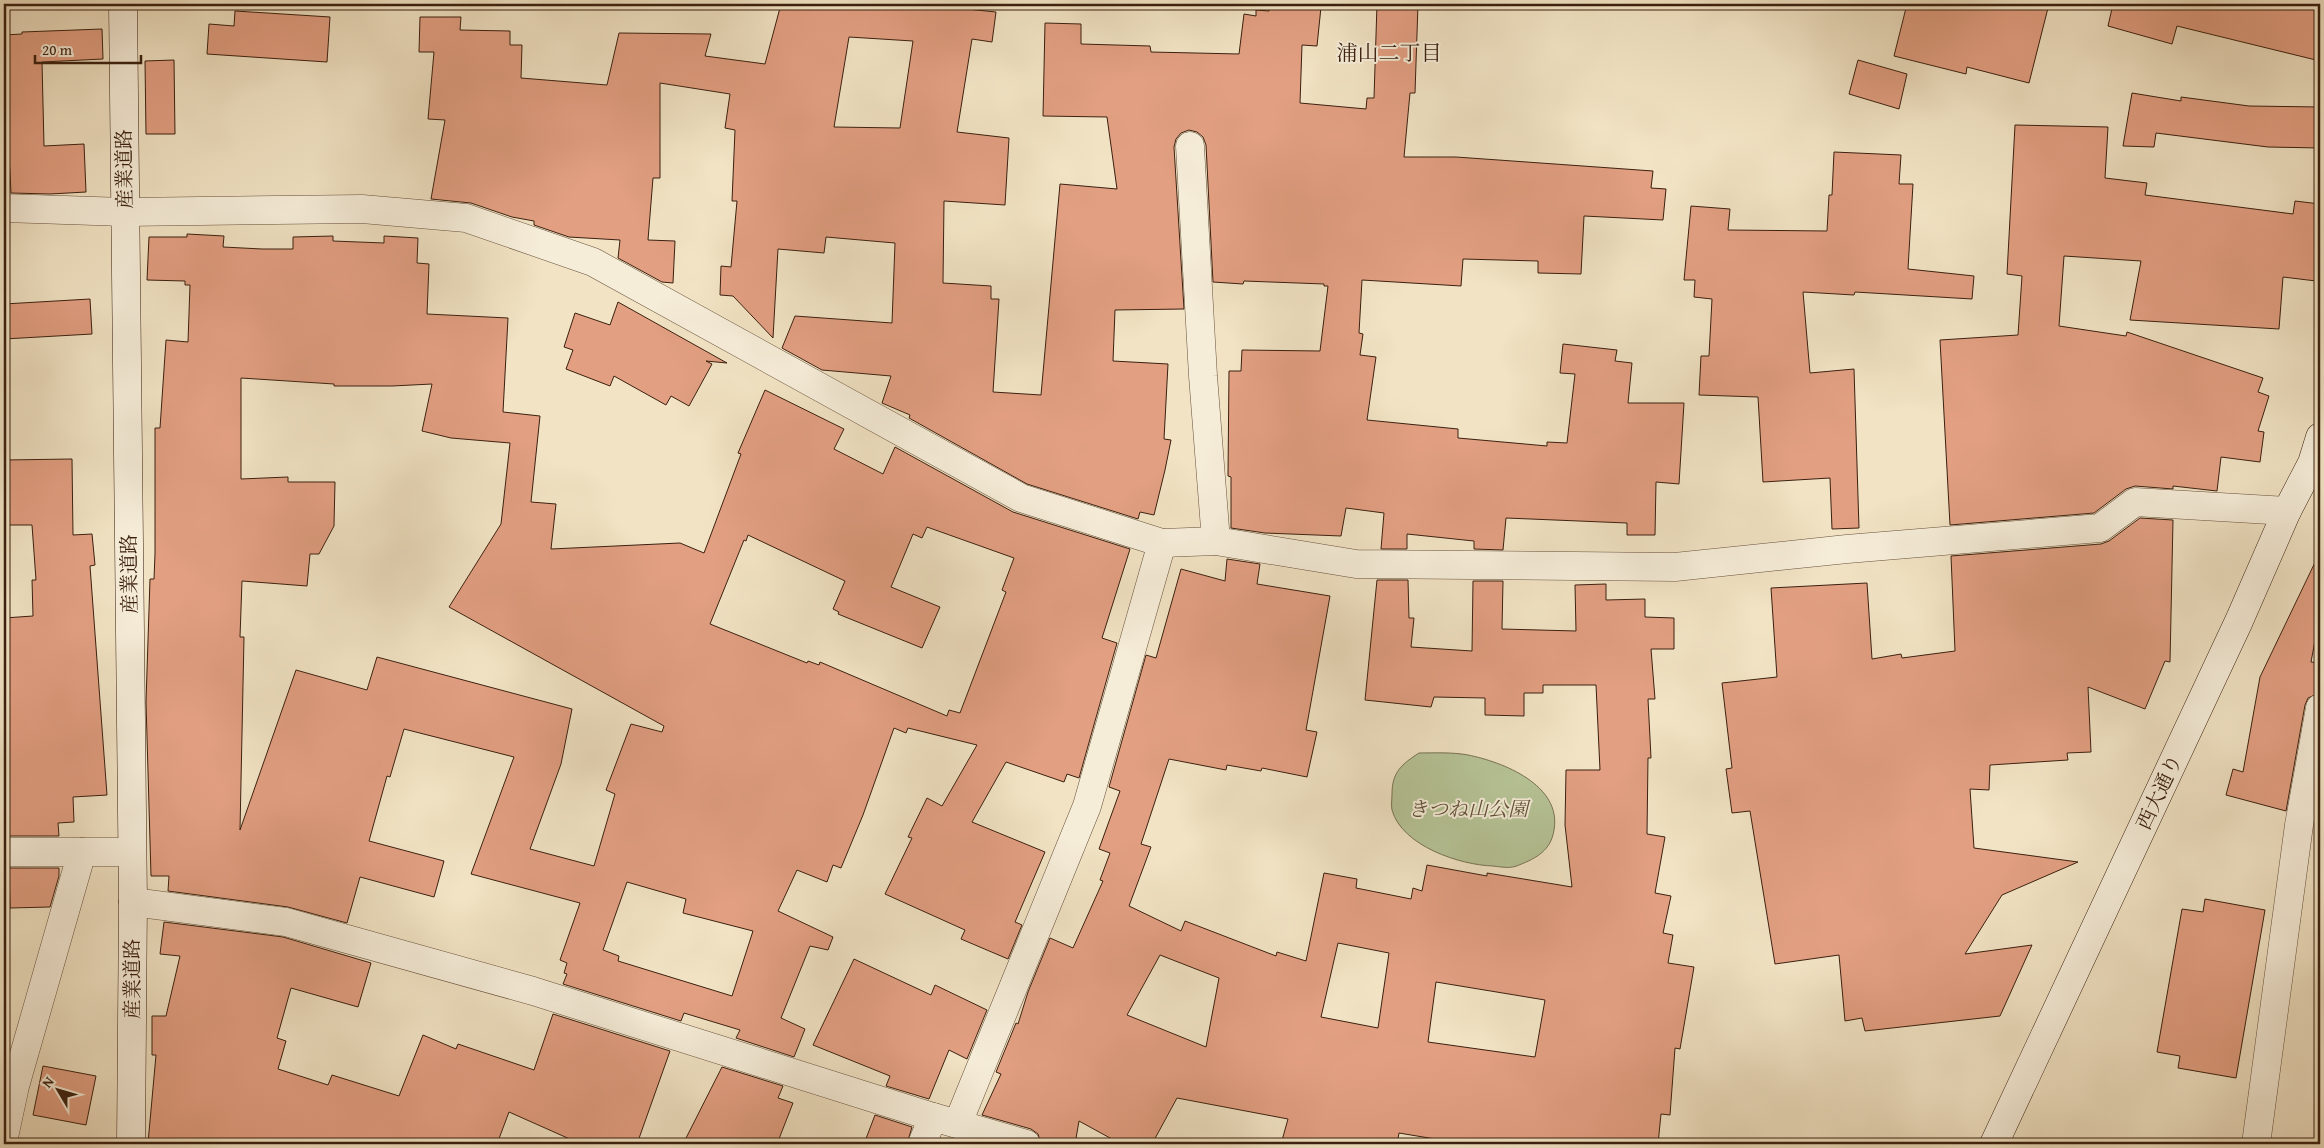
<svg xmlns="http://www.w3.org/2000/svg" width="2324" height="1148" viewBox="0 0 2324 1148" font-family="'Gentium Book Plus','Noto Serif JP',serif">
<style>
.green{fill:#b6c497;stroke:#787253}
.building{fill:#e29f82;stroke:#3b200f;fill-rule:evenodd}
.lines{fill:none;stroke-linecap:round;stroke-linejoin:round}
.street-casing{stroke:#68513c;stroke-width:29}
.secondary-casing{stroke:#3b200f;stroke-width:29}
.street{stroke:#f6edd9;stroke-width:28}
.secondary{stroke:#f6edd9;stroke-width:28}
.labels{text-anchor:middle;stroke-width:4;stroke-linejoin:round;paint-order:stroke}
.street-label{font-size:20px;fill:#3b200f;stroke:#f6edd9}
.park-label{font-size:20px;font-style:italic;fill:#605138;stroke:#f6edd9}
.neighbourhood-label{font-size:21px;fill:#3b200f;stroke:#f6edd9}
</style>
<rect width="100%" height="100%" fill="#f1e3c4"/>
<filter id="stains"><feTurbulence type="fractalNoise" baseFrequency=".004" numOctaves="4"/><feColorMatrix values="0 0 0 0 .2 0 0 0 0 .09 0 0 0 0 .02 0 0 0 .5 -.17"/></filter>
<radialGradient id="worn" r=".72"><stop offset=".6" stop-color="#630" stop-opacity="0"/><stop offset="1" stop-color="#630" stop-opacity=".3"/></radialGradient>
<!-- green -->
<path class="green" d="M1419 753C1435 753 1452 752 1468 755 1503 762 1562 785 1554 830 1551 850 1537 858 1519 865 1511 869 1502 867 1493 866 1460 865 1402 846 1392 810 1391 805 1392 799 1392 794 1392 772 1402 764 1419 753Z"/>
<!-- building -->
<g class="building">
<path d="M781 4H918L996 12 992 42 972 39 957 132 1009 138 1005 205 944 201 943 283 991 286V299H999L993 392 1041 395 1060 184 1117 189 1107 117 1043 116 1045 23 1081 24V44L1150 46 1151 52 1239 54 1244 14 1256 16V10L1269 11 1270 4 1321 7 1317 46 1302 45 1300 103 1366 109 1367 98H1374L1377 4H1418L1415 93H1410L1404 157H1456L1653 171 1651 188 1666 189 1663 220 1584 216 1581 274 1538 273V261L1463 259 1461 286 1362 280 1359 333 1363 334 1360 355 1376 357 1367 420 1458 429V438L1547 446V442L1567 443 1575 374 1560 373 1563 344 1617 350 1615 361 1632 363 1628 403H1684L1679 484 1656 482 1655 535H1627V523L1506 518 1503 550 1474 549V541L1407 534V549H1381L1384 513 1346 508 1341 536 1265 533 1231 528V477L1228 476 1229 371H1241L1242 350 1320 351 1328 286H1324V284L1244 281 1243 284 1213 282 1206 145 1203 137 1197 132 1189 130 1181 133 1176 139 1174 147 1184 309 1115 310 1113 361 1168 364 1164 439 1171 440 1165 470 1154 515 1140 512 1138 519 1027 484 909 418 910 415 882 403 891 376 822 370 782 348 795 316 892 323 895 243 826 237 824 253 778 249 773 338 733 296 720 295 721 266 731 267 737 201H732L735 130 725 128 730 94 660 83V178H653L648 240 675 241 673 283 662 282 618 258 620 240 569 237 534 225V221L512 217 471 203 431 199 445 120 428 119 434 52H419L420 17H461L460 30 510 31V45H522L521 78 607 85 619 33 711 34 705 56 765 64ZM849 37 913 41 900 128 834 127Z"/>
<path d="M1907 4H2049L2029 83 1967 67 1966 74 1894 56Z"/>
<path d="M2113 4H2320V61L2177 26 2172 44 2108 26Z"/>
<path d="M235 11 330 17 327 62 207 54 209 24 234 26Z"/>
<path d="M102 29 103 59 42 62 44 146 84 144 86 192 50 194 11 193 8 136H4V35L22 34V32Z"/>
<path d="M174 60 175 134H146L145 61Z"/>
<path d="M1858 60 1907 74 1899 109 1849 94Z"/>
<path d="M2132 93 2181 101V97L2249 106 2320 107V148L2268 147 2156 133 2154 147 2123 146Z"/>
<path d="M2015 125 2108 127 2105 178 2147 183 2145 195 2293 214 2295 201 2320 204V247L2316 281 2283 277 2279 329 2130 320 2141 261 2064 256 2059 326 2126 336 2127 332 2263 378 2258 392 2269 396 2258 431 2264 432 2260 462 2221 457 2217 491 2173 486V489L2135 486 2126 489 2094 513 1950 525 1940 340 2018 335 2022 276 2007 274Z"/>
<path d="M1834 152 1901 155 1899 184H1913L1908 269 1974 276 1972 299 1855 292 1854 295 1803 292 1810 373 1854 369 1859 528 1832 529 1830 478 1763 482 1758 397 1699 395 1701 356H1709L1712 299 1694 297 1695 280H1684L1691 206 1730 209 1728 230 1827 231 1829 195H1832Z"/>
<path d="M187 234 224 236 223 247 262 249H293V237L333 236V241L384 243V236L418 238 417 263 429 264 427 314 508 318 503 412 540 416 531 502 556 504 551 549 680 543 704 553 741 454 738 453 765 390 844 429 834 449 883 474 895 447 1013 512 1130 549 1102 638 1117 643 1079 778 1067 774 1064 782 1006 762 972 822 1045 852 1015 922 1022 925 1008 959 961 939 965 930 885 894 912 838 908 837 927 798 942 806 977 745 908 728 906 733 894 728 863 815 841 868 833 865 827 882 797 870 778 911 833 937 828 950 810 946 781 1018 805 1029 794 1057 736 1038 740 1030 684 1013 681 1021 563 984 567 974 564 973 567 963 560 960 580 903 471 874 514 757 404 729 390 777 387 776 369 841 444 861 434 897 360 877 347 923 288 907 168 891 169 876H151L146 702 150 579H154L155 554V428H160L166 340 188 342 190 285H185V281L147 280 149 237H187ZM241 378 334 384V386H392L432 384 422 431 451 438 510 443 501 524 449 607 664 726 662 732 631 724 606 790 615 794 594 866 530 849 561 764 572 709 377 657 367 690 296 670 240 830 244 637H240L242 581 307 586 310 554H319L334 526 335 482H288V477L241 479ZM927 527 1014 558 1002 590 1006 592 960 713 949 710 947 716 820 662 819 665 808 661 807 663 710 624 744 540 746 541 748 535 845 581 833 609 839 612 838 614 922 648 940 607 891 587 913 534 922 538ZM627 882 686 899 683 913 753 931 732 996 618 961 619 956 603 950Z"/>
<path d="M90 299 92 334 4 339V304Z"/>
<path d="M618 302 727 363 706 361 712 364 689 406 671 396 666 405 614 376 610 386 566 369 573 350 564 347 575 313 610 325Z"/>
<path d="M72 459 73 535 92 534 95 565 90 566 107 795 73 797 74 822 58 823 59 836H9V830H4V789H7L4 731V618L33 616 32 580H36L32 525H4V460Z"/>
<path d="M2140 518 2173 520 2170 662 2165 661 2145 709 2088 687 2091 752 2067 753 2068 760 1990 765 1989 790 1970 789 1974 848 2078 862 2002 895 1965 954 2032 945 2000 1016 1865 1031 1862 1018 1845 1021 1839 955 1775 964 1750 811 1732 813 1726 769 1732 768 1722 683 1777 677 1771 588 1867 583 1872 659 1901 654 1902 658 1955 651 1951 556 2101 544 2109 541Z"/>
<path d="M2320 552V614L2311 662 2320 663V693L2308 698 2305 705 2286 811 2226 795 2233 769 2243 772 2260 677Z"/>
<path d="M1227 559 1260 564 1257 584 1330 596 1306 730 1317 732 1307 777 1262 768 1261 771 1227 765 1226 770 1169 759 1141 844 1151 847 1129 906 1181 931 1185 921 1276 956 1277 952 1306 961 1324 873 1357 879 1356 888 1411 899 1413 888 1422 891 1427 865 1487 876V873L1572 887 1565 825 1566 770H1600L1596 685H1543V693H1524V716L1485 715V698L1434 697 1431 707 1365 700 1377 580H1408L1409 618H1414L1411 647 1472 651 1473 581H1503L1502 629 1576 631 1575 585 1606 584V600L1645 599V617L1674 618V649H1651L1655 699H1648L1651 758H1648L1647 834 1665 837 1655 893 1671 896 1663 933 1673 935 1668 963 1694 967 1680 1049 1675 1048 1670 1115 1661 1114 1658 1144H1465L1399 1133 1397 1144H1281L1288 1119 1177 1098 1152 1144H1121L1079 1121 1075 1144H1041L1038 1134 1031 1129 982 1115 1001 1074 996 1072 1016 1023 1018 1024 1028 992 1050 938 1073 948 1103 881 1100 880 1110 853 1099 849 1120 791 1109 787 1146 655 1156 658 1181 569 1225 581ZM1338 943 1389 953 1378 1028 1321 1017ZM1160 955 1219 978 1206 1047 1127 1015ZM1436 982 1545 1000 1535 1057 1428 1042Z"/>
<path d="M9 868H59V876L50 907 10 908Z"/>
<path d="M2205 899 2265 910 2236 1078 2178 1068 2180 1056 2157 1052 2182 909 2203 912Z"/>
<path d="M164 922 283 937 371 963 358 1007 291 988 277 1038 286 1041 278 1069 328 1085 332 1075 399 1096 423 1035 456 1049 458 1044 534 1070 553 1014 670 1051 637 1144H581L509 1112 497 1144 148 1143 156 1055H152V1016H166L180 956 160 954Z"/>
<path d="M854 959 931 995 935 985 987 1010 967 1059 949 1050 929 1099 886 1086 890 1076 813 1045Z"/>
<path d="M43 1066 96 1076 86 1125 33 1115Z"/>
<path d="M722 1067 783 1086 778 1098 793 1103 777 1144H683Z"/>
<path d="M875 1115 912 1127 907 1144H864Z"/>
</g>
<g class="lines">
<!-- street casing -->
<g class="street-casing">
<g id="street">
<path d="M1190 146 1203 376 1216 541"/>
<path d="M4 208 125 212 362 209 466 218 593 262 1021 498 1162 543 1216 541 1356 564 1675 567 1847 549 2100 528 2135 502 2287 511"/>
<path d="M4 852H132"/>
<path d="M133 902 286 922 533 991 933 1117 1026 1144"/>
<path d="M958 1123 1087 806 1162 543"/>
<path d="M4 1137 15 1086 82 852"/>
<path d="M922 1144 933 1117"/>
<path d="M2256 1144 2299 825 2320 708"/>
</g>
</g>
<!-- secondary casing -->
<g class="secondary-casing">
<g id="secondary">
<path d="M123 4 133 902 131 1144"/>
<path d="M1994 1144 2239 621 2287 511 2312 463 2320 437"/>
</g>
</g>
<!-- street -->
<use href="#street" class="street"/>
<!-- secondary -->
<use href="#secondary" class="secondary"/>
</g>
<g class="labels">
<!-- street labels -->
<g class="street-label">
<text transform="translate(124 169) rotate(-91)" y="7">産業道路</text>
<text transform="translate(129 574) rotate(-91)" y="7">産業道路</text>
<text transform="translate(2159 792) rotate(-65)" y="7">西大通り</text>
<text transform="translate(132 979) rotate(-90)" y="7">産業道路</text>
</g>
<!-- park labels -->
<g class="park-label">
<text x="1468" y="816">きつね山公園</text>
</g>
<!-- neighbourhood labels -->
<g class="neighbourhood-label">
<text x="1389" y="60">浦山二丁目</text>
</g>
</g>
<!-- margin -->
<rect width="2324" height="1148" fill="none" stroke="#f1e3c4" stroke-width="20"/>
<rect x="5" y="5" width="2314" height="1138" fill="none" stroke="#3b200f" stroke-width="2.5"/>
<rect x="10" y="10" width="2304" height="1128" fill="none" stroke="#3b200f"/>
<!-- north arrow -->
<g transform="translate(58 1090) rotate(308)" stroke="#f6edd9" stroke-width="4" paint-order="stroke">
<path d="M0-4L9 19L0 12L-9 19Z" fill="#3b200f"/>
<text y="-8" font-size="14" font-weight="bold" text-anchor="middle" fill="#3b200f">N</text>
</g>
<!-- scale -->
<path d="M35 55v8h106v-8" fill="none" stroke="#3b200f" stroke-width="2.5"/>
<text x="42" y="55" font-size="15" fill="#3b200f" stroke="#f6edd9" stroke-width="4" paint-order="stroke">20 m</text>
<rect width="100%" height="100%" filter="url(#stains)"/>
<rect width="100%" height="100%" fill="url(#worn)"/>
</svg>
